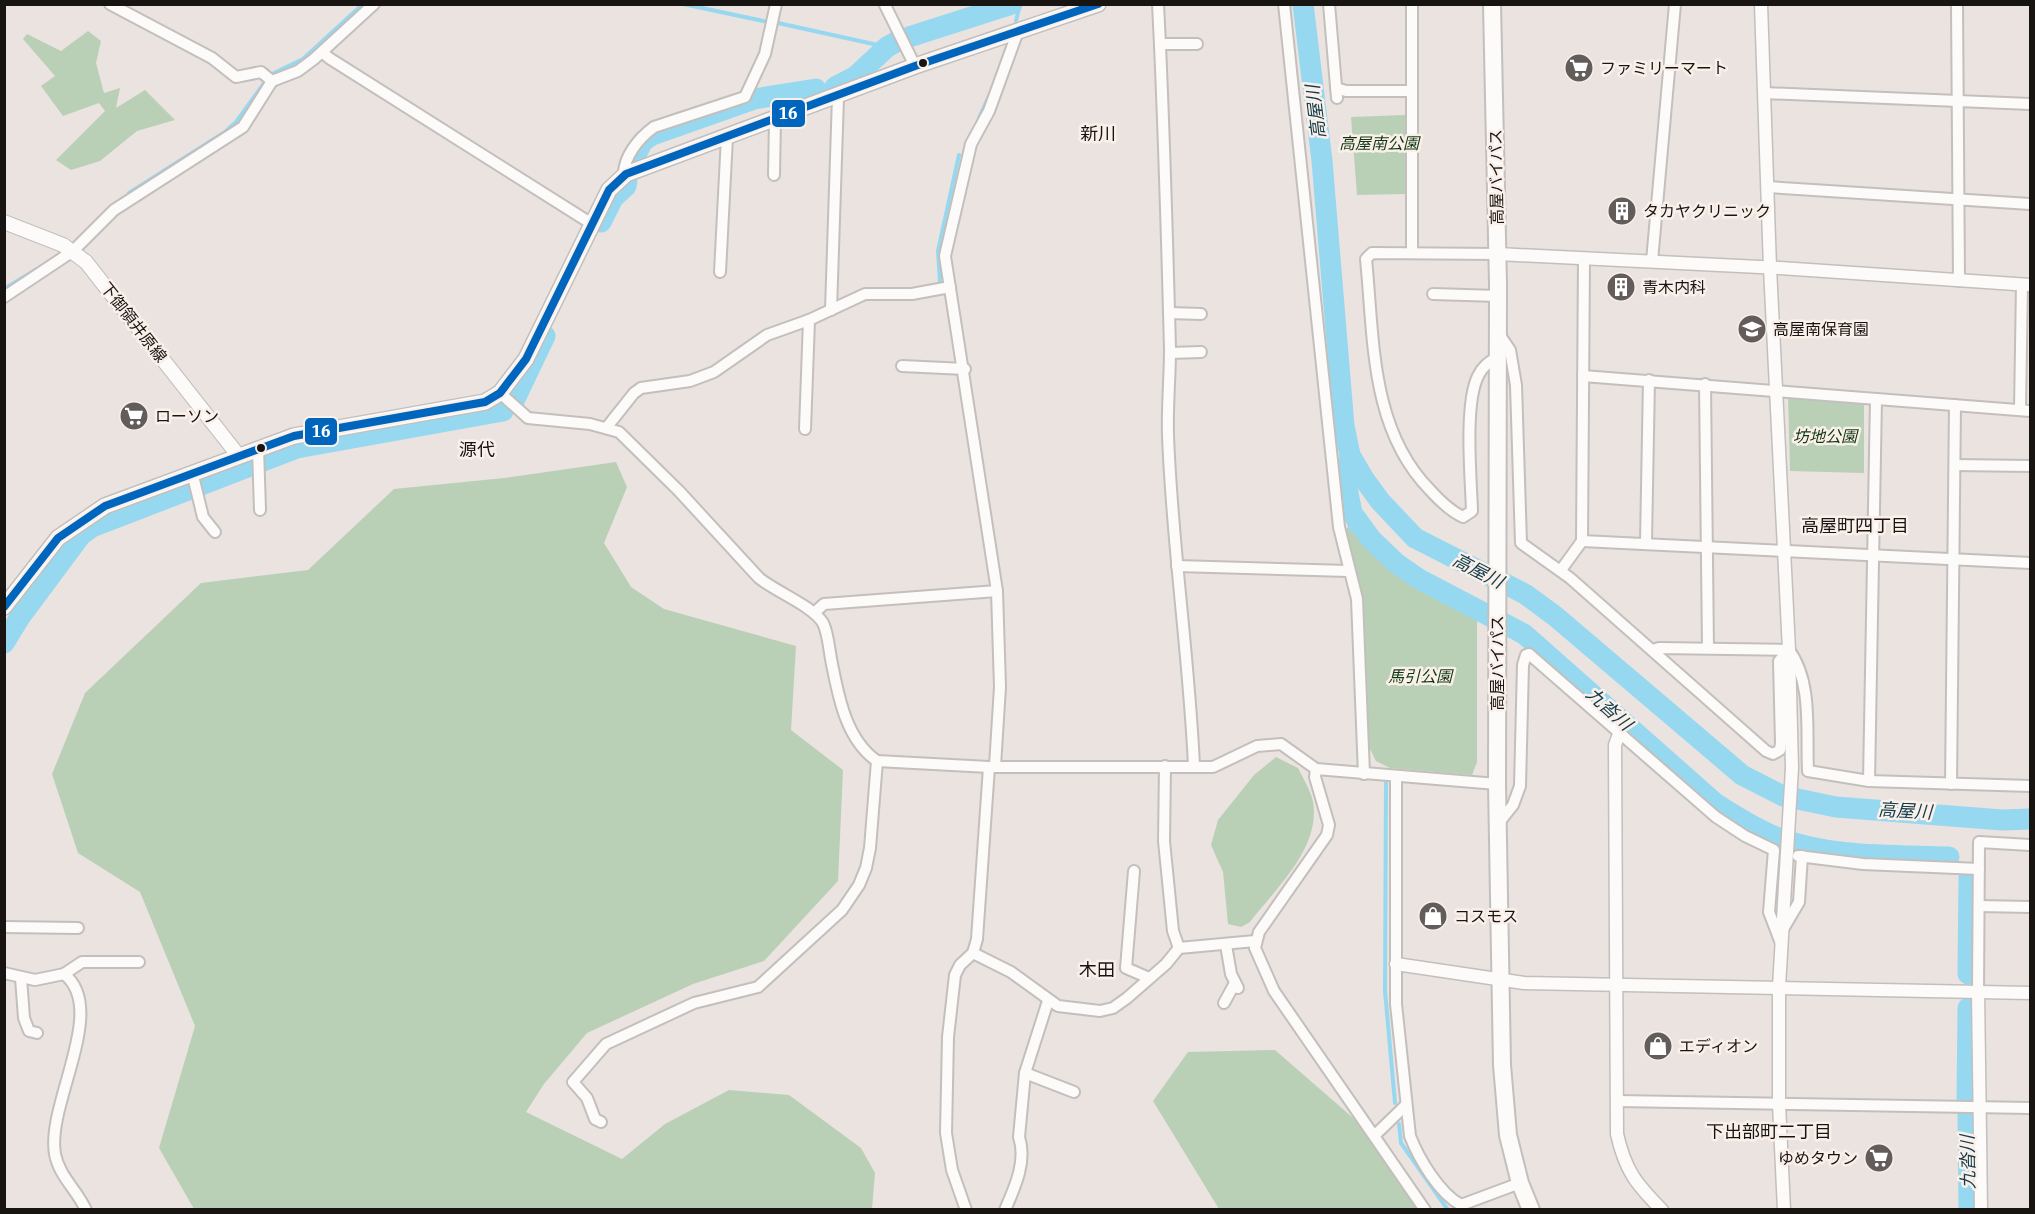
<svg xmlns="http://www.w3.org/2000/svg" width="2035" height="1214" viewBox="0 0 2035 1214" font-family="'IBM Plex Serif','Noto Sans JP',serif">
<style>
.green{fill:#bad0b6}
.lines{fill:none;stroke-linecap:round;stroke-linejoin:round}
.stream{stroke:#97d8f1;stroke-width:4}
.river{stroke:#97d8f1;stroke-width:21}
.minor-casing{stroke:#c3bfbc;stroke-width:14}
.tertiary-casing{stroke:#c3bfbc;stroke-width:15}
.secondary-casing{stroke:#c3bfbc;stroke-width:16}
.primary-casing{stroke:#c3bfbc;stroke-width:18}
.trunk-casing{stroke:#c3bfbc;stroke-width:20}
.minor{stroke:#fcfbfa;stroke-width:10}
.tertiary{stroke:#fcfbfa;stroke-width:12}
.secondary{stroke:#fcfbfa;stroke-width:14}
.primary{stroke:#fcfbfa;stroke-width:15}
.trunk{stroke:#fcfbfa;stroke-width:16}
.bus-1-casing{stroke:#fbf0e9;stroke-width:12}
.bus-1{stroke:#0065bd;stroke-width:8}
.bus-dot{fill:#181412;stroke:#fbf0e9;stroke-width:2}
.labels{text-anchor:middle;stroke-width:5;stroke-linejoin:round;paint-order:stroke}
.poi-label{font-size:16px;fill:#181412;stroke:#fbf0e9;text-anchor:start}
.park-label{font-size:16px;font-style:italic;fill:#0d3811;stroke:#fbf0e9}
.street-label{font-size:16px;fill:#181412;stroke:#fbf0e9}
.water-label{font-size:18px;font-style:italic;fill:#113c4c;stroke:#fbf0e9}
.neighbourhood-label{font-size:18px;fill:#181412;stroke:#fbf0e9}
.line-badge{stroke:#fbf0e9;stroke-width:2}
.badge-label{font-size:16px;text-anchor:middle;font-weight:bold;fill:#fff}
</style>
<rect width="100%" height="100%" fill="#eae3e0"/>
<!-- green -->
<g class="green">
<path d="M88 31 101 41 96 63 104 93 120 88 116 108 145 90 175 120 137 131 100 161 71 170 56 160 105 111 99 103 63 116 41 86 55 76 23 39 27 34 61 51Z"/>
<path d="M1405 115 1406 194 1357 195 1351 117Z"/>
<path d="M1788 396 1864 402V473L1790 471Z"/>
<path d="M616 462 627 487 604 543 631 587 664 609 796 646 791 730 843 770 838 881 764 961 693 984 587 1033 544 1084 526 1112 622 1159 665 1124 729 1090 789 1095 861 1148 875 1173 872 1209H194L159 1148 195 1026 140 892 78 853 52 774 85 693 201 583 308 570 394 489 504 478Z"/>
<path d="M1354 524C1384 572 1429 590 1477 615V762L1472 775 1390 768 1376 761 1367 743 1355 571 1346 529Z"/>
<path d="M1276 757 1298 768C1303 778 1311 791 1313 802 1321 848 1275 889 1250 922L1241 927 1228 924 1223 872 1211 845 1218 820 1254 775Z"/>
<path d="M1275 1050 1375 1137 1418 1209H1219L1153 1101 1188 1052Z"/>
</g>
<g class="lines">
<!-- stream -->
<g class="stream">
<path d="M683 4 768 22"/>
<path d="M1016 21 1020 4"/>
<path d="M778 23 887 47"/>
<path d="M979 118 989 96"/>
<path d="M129 193 225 132 236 122 270 75 303 59 363 4"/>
<path d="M940 282 938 251 959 155"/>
<path d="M4 289 37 269"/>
<path d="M1347 501 1350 529"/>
<path d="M1386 783 1385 991 1395 1103"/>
<path d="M1399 1124 1401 1143 1448 1210"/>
</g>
<!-- river -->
<g class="river">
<path d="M1303 4 1322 161 1344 426 1350 455 1364 479 1380 501 1415 538 1525 594 1555 616 1742 775 1783 796 1836 807 2002 820 2030 819"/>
<path d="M909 37 1012 4"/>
<path d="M835 87 856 76 887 47 896 42"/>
<path d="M632 162 643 141 652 135 754 99 816 89"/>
<path d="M601 222 613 198 626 186 627 181"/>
<path d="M513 403 545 336"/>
<path d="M1350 455 1347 488 1352 513 1371 539 1396 563 1419 579 1524 634 1715 803C1735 816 1754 828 1776 837 1830 858 1892 855 1949 857"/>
<path d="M4 643 20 617 81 535 92 527 297 448 503 411"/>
<path d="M1968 974 1969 877"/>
<path d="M1967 1101 1968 1008"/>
<path d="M1968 1114 1969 1210"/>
</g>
<!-- minor casing -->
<g class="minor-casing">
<g id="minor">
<path d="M110 4 212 58 236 77 261 72 272 81"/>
<path d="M1158 4C1164 119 1167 234 1170 349 1170 378 1167 407 1168 435 1172 546 1189 655 1194 766"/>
<path d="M1284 4 1339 527 1357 599 1364 774"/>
<path d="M1329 4 1337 98"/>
<path d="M1957 4 1959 281"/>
<path d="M885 5 915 66"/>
<path d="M1160 44H1197"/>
<path d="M322 52 329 58 592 224"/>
<path d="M1336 88 1346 91H1412"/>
<path d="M1764 93 2030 104"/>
<path d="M774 175 775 120"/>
<path d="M624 176C623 157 639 138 654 127L745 97 765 54 776 4"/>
<path d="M1768 187 2030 204"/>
<path d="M1412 253V4"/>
<path d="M1584 258 1582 541 2030 563"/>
<path d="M1652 261 1675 4"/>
<path d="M720 272 727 137"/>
<path d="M1433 294 1498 296"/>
<path d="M4 297 73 251 114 210 243 127 272 81 298 71 314 59 374 4"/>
<path d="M831 310 838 97"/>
<path d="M1169 313 1201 314"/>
<path d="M1499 334 1510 350 1516 385 1521 543 1570 578 1766 751 1773 754 1780 750 1781 743 1779 661 1789 650"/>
<path d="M1170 353 1201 352"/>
<path d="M1497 357C1488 363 1482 367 1478 376 1464 404 1471 479 1472 511L1463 517C1450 511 1439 500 1430 490 1370 429 1374 339 1366 259L1372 253 1498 254"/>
<path d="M902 366 965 369"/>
<path d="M1583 376 2030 411"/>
<path d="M1705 384 1708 648"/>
<path d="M500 393 528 418 590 424 619 432 679 491 759 578C776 592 813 606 823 623 828 633 829 648 831 659 838 694 845 739 877 761L989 767H1213L1257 746 1281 744 1316 769 1497 784"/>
<path d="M2020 410 2022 284"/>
<path d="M607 427 634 393 641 388 690 381 714 372 767 335 809 320 865 294H912L950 287"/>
<path d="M805 429 809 320"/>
<path d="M258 448 260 510"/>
<path d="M1955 465 2030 466"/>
<path d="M192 472 203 517 215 532"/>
<path d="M1646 542 1649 380"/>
<path d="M1177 566 1348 571"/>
<path d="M1561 570 1582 541"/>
<path d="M814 613 824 604 997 591"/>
<path d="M1653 650 1659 648 1789 650"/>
<path d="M1789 650C1813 682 1806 733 1808 771L1869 781 2030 786"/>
<path d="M995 766 1000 687 997 591 945 256 971 144 989 111 1018 31"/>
<path d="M1165 766 1164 841 1173 931 1179 948"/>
<path d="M1316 769 1315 777 1329 825 1327 835 1259 932 1255 948 1274 991 1425 1210"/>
<path d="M1396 778V1004L1410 1136C1419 1159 1439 1193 1461 1205L1520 1183"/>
<path d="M1869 781 1876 399"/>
<path d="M1951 784 1955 405"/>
<path d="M1498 824 1513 805 1520 786 1523 665 1526 655 1529 654 1716 817 1745 836 1774 850 1769 912 1782 946"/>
<path d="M1798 856 1863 864 1979 869"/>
<path d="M1134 871 1126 968 1149 978"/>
<path d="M1979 906 2030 907"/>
<path d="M4 927 78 928"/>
<path d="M1782 931 1799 902 1802 856"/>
<path d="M1226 945 1231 974 1238 988"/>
<path d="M973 953 1011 972 1058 1006 1100 1011 1113 1008 1127 998 1166 964 1179 948 1255 941"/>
<path d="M4 973 35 980 64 974 82 962H139"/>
<path d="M64 974C109 1009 46 1104 55 1154 59 1176 77 1190 86 1210"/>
<path d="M21 978 24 1018 29 1031 37 1033"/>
<path d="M1978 991 1979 842 2030 845"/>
<path d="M1224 1003 1235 983"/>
<path d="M1025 1073 1074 1092"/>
<path d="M1618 1101 2030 1108"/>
<path d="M601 1122 595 1119 587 1098 573 1082 606 1044 694 1003 758 987 842 910 859 885 866 868 870 848 877 761"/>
<path d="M1375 1135 1406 1105"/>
<path d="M966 1210 952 1170 946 1133 948 1037 955 975 960 965 973 953 977 939 989 767"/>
<path d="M1005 1210C1015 1187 1027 1161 1019 1137L1025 1073 1048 1001"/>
</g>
</g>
<!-- tertiary casing -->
<g class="tertiary-casing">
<g id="tertiary">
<path d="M1761 4 1770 268 1789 650 1792 768 1779 987V1104L1784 1210"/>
<path d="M1498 254 1780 268 2030 285"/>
<path d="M1619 734 1615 745 1617 1134C1625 1170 1636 1184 1662 1210"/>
<path d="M1396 964 1524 983 2030 993"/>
<path d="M1978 991 1981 1210"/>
</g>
</g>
<!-- secondary casing -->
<g class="secondary-casing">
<path id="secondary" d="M4 222 63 245 86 262 238 455"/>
</g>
<!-- primary casing -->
<g class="primary-casing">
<path id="primary" d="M4 607 58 538 105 506 294 436 485 402 500 393 526 359 609 190 626 174 915 66 1098 4"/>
</g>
<!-- trunk casing -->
<g class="trunk-casing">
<path id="trunk" d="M1492 4 1498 284 1497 784 1502 1065 1508 1135 1520 1183 1531 1210"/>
</g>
<!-- minor -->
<use href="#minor" class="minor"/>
<!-- tertiary -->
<use href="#tertiary" class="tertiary"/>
<!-- secondary -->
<use href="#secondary" class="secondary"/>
<!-- primary -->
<use href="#primary" class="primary"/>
<!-- trunk -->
<use href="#trunk" class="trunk"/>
<!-- bus-1 casing -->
<g class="bus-1-casing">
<path id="bus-1" d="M4 607 58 538 105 506 294 436 485 402 500 393 526 359 609 190 626 174 915 66 1098 4"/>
</g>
<!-- bus-1 -->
<use href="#bus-1" class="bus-1"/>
</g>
<!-- icons -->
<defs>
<g id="supermarket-disc" transform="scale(1.5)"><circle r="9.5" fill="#625c5a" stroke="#fbf0e9"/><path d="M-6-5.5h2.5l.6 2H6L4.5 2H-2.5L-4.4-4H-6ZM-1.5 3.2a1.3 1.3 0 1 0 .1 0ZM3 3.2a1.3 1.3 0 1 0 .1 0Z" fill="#fff"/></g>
<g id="building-disc" transform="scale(1.5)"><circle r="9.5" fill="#625c5a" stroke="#fbf0e9"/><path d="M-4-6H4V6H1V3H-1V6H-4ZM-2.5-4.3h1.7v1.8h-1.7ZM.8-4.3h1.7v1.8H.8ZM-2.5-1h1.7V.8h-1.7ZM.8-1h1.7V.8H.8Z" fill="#fff"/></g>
<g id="school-disc" transform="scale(1.5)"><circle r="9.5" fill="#625c5a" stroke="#fbf0e9"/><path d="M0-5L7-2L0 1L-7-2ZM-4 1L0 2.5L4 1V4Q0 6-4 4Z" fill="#fff"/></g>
<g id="shop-disc" transform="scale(1.5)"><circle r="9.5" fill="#625c5a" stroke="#fbf0e9"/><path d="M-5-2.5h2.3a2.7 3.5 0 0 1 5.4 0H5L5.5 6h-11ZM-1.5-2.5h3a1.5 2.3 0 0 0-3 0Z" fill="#fff"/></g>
</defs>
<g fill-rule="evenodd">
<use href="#supermarket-disc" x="1579" y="68"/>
<use href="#building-disc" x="1622" y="211"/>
<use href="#building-disc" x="1621" y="287"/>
<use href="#school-disc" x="1752" y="329"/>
<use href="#supermarket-disc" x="134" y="416"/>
<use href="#shop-disc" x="1433" y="916"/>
<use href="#shop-disc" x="1658" y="1046"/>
<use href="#supermarket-disc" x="1879" y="1158"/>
</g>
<!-- markers -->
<g class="bus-dot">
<circle cx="923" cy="63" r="5"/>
<circle cx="261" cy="448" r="5"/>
</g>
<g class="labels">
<!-- poi labels -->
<g class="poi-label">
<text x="1600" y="74">ファミリーマート</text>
<text x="1643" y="217">タカヤクリニック</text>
<text x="1642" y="293">青木内科</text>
<text x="1773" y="335">高屋南保育園</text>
<text x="155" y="422">ローソン</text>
<text x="1454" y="922">コスモス</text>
<text x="1679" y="1052">エディオン</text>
<text x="1858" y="1164" text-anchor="end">ゆめタウン</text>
</g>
<!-- park labels -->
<g class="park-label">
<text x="1379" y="149">高屋南公園</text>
<text x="1825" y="442">坊地公園</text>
<text x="1420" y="682">馬引公園</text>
</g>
<!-- street labels -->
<g class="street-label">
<text transform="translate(1496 177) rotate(-91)" y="6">高屋バイパス</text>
<text transform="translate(134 322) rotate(52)" y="6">下御領井原線</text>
<text transform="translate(1497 663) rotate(-90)" y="6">高屋バイパス</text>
</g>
<!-- water labels -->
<g class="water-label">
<text transform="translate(1316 112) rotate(-97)" y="6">高屋川</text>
<text transform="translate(1478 571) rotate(27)" y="6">高屋川</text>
<text transform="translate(1609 709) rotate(42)" y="6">九沓川</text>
<text transform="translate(1905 811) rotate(3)" y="6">高屋川</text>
<text transform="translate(1968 1162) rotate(-91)" y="6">九沓川</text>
</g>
<!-- neighbourhood labels -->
<g class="neighbourhood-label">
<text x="1098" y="140">新川</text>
<text x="477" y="456">源代</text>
<text x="1855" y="532">高屋町四丁目</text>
<text x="1097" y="976">木田</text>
<text x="1769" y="1138">下出部町二丁目</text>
</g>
</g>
<g class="line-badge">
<rect x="771" y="99" width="35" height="29" rx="6" fill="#0065bd"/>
<rect x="304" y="417" width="34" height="29" rx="6" fill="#0065bd"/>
</g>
<g class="badge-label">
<text x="788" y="119">16</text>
<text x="321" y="437">16</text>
</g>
<!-- border -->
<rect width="2035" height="1214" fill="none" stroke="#181412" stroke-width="12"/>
</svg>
